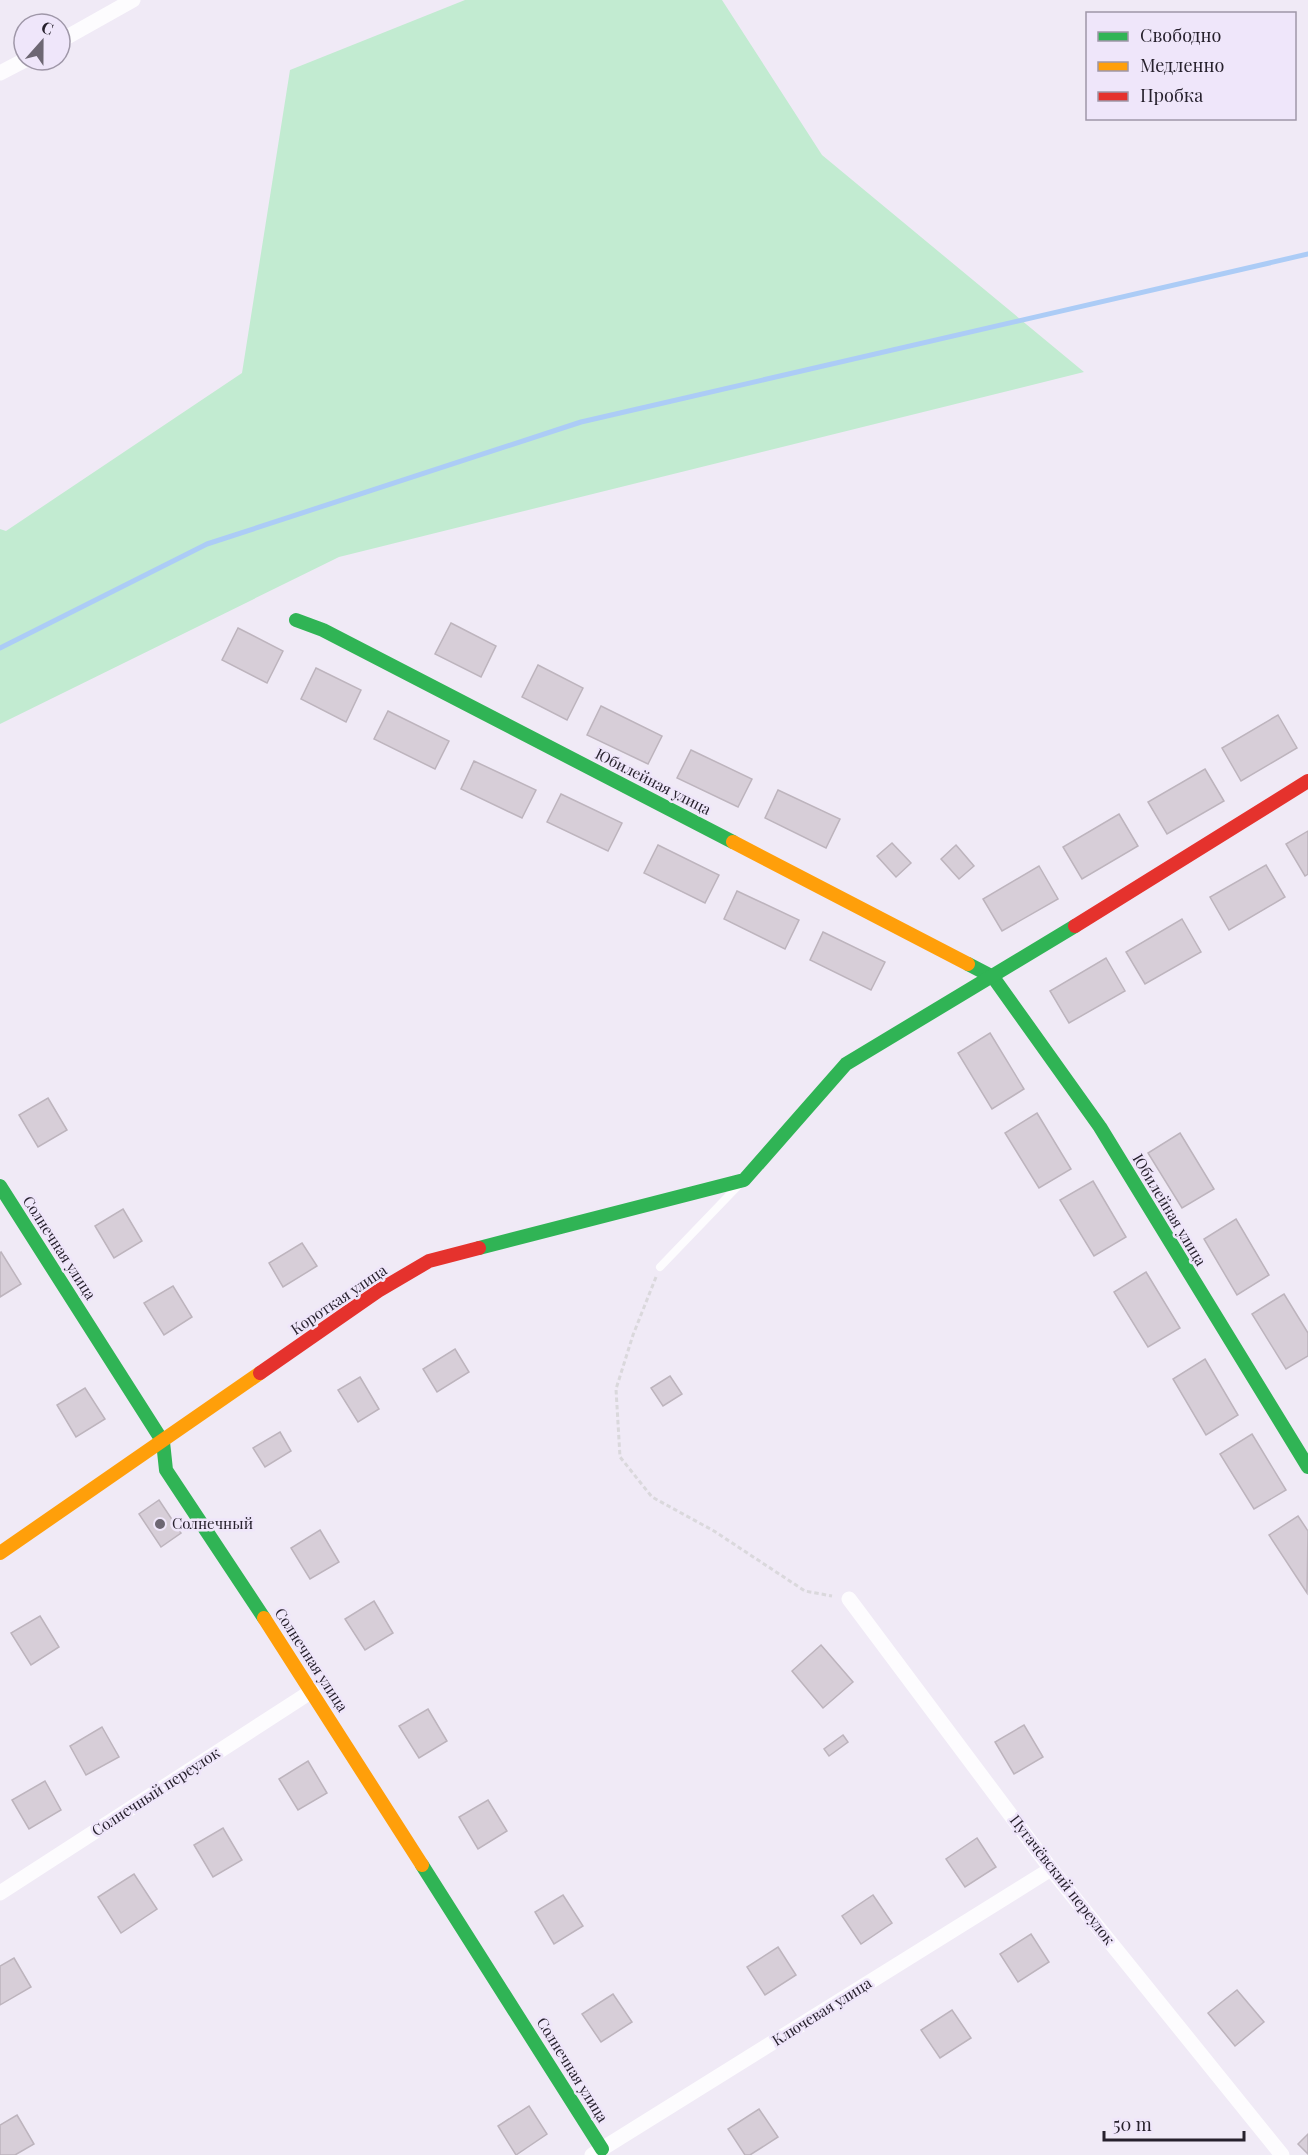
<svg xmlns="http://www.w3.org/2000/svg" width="1308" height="2155" viewBox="0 0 1308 2155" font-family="'Playfair Display',serif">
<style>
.green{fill:#c2ebd1}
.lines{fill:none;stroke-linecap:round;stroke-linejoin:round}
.stream{stroke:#acccf6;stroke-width:5}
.building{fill:#d7ced8;stroke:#bdb4bd;stroke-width:1.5}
.path{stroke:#dad8dc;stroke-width:3;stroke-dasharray:4.5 3;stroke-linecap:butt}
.lane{stroke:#fdfcfe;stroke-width:8}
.street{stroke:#fdfcfe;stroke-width:15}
.fast{stroke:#30b455;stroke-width:14}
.slow{stroke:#ff9f0a;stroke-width:14}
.jam{stroke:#e5322d;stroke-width:14}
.poi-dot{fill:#6d6773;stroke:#efe6fa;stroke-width:2}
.labels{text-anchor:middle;stroke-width:5;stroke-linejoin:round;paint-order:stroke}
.street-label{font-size:15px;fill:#27212d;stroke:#efe6fa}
.poi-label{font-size:15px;fill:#27212d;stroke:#efe6fa;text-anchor:start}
</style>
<rect width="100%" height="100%" fill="#f0eaf6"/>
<!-- green -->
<path class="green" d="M465 0H722L822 155 1084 372 339 557 0 724V529L6 531 242 373 290 70Z"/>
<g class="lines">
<!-- stream -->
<path class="stream" d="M0 648 207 544 581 422 1308 254"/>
</g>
<!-- building -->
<g class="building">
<path d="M451 623 496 646 481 677 435 654Z"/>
<path d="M238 628 283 651 267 683 222 660Z"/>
<path d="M538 665 583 688 567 720 522 697Z"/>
<path d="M316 668 361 690 346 722 301 699Z"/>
<path d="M601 706 662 736 648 764 587 735Z"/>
<path d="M388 711 449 741 435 769 374 739Z"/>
<path d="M1278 715 1297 748 1241 781 1222 748Z"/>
<path d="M691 750 752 779 738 807 677 778Z"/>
<path d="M474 761 536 790 522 818 461 789Z"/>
<path d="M1205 769 1224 801 1167 834 1148 802Z"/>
<path d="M778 790 840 819 826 848 765 818Z"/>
<path d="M561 794 622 823 608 851 547 822Z"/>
<path d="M1119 814 1138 846 1082 879 1063 847Z"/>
<path d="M1308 831V874L1305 876 1286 844Z"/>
<path d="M892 843 911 863 896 877 877 856Z"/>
<path d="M658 845 719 875 705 903 644 873Z"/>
<path d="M956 845 974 866 959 879 941 859Z"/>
<path d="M1266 865 1285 897 1229 930 1210 897Z"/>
<path d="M1039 866 1058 899 1002 931 983 899Z"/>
<path d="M737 891 799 920 785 949 724 919Z"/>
<path d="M1182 919 1201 952 1145 984 1126 952Z"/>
<path d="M823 932 885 962 871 990 810 960Z"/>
<path d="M1106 958 1125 991 1069 1023 1050 991Z"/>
<path d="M990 1033 1024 1089 992 1109 958 1053Z"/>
<path d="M48 1098 67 1130 38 1147 19 1115Z"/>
<path d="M1037 1113 1071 1169 1039 1188 1005 1133Z"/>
<path d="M1180 1133 1214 1189 1182 1208 1148 1153Z"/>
<path d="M1093 1181 1126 1237 1094 1256 1060 1200Z"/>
<path d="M123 1209 142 1241 114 1258 95 1226Z"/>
<path d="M1236 1219 1269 1275 1237 1295 1204 1239Z"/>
<path d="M302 1243 317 1266 283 1287 269 1263Z"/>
<path d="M1 1252 21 1284 0 1297V1253Z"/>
<path d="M1146 1272 1180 1328 1148 1347 1114 1292Z"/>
<path d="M173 1286 192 1317 164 1335 144 1303Z"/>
<path d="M1284 1294 1308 1333V1356L1286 1369 1252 1314Z"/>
<path d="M455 1349 469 1372 437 1392 423 1369Z"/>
<path d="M1205 1359 1238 1415 1206 1435 1173 1379Z"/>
<path d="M670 1376 682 1394 663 1406 651 1388Z"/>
<path d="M360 1377 379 1409 358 1422 338 1390Z"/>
<path d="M85 1388 105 1419 76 1437 57 1405Z"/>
<path d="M280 1432 291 1451 265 1467 253 1448Z"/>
<path d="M1252 1434 1286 1490 1254 1509 1220 1454Z"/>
<path d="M159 1500 181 1533 161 1547 139 1514Z"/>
<path d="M1298 1516 1308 1531 1307 1593 1269 1535Z"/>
<path d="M320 1530 339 1562 310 1579 291 1548Z"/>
<path d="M374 1601 393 1633 365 1650 345 1619Z"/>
<path d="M40 1616 59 1647 31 1665 11 1633Z"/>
<path d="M821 1645 853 1682 823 1708 792 1671Z"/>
<path d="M428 1709 447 1741 419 1758 399 1726Z"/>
<path d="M1024 1725 1043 1757 1014 1774 995 1742Z"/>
<path d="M102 1727 119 1757 86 1775 70 1746Z"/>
<path d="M843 1735 848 1742 829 1756 824 1749Z"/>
<path d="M308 1761 327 1793 298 1810 279 1779Z"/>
<path d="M45 1781 61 1810 29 1829 12 1800Z"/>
<path d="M488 1800 507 1831 478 1849 459 1817Z"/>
<path d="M223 1828 242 1860 213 1877 194 1845Z"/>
<path d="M977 1838 996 1867 965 1887 946 1859Z"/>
<path d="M134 1874 157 1909 121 1933 98 1897Z"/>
<path d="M563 1895 583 1926 554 1944 535 1912Z"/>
<path d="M873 1895 892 1923 861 1944 842 1916Z"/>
<path d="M1031 1934 1049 1962 1018 1982 1000 1954Z"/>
<path d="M778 1947 796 1975 765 1995 747 1967Z"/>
<path d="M14 1958 31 1987 0 2005V1966Z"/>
<path d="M1237 1990 1264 2022 1235 2046 1208 2013Z"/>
<path d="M613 1994 632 2022 601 2042 582 2014Z"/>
<path d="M952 2010 971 2038 940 2058 921 2030Z"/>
<path d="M529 2106 547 2134 516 2155 498 2126Z"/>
<path d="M759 2109 778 2137 750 2155H745L728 2129Z"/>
<path d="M17 2115 34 2144 15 2155H0V2125Z"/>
<path d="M1308 2134V2154L1298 2144Z"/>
</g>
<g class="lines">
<!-- path -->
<path class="path" d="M656 1277 633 1335 616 1389 620 1457 652 1497 714 1531 805 1591 832 1596"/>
<!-- lane -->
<path class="lane" d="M660 1267 737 1187"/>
<!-- street -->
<g class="street">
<path d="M60 41 133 0"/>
<path d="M0 73 25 60"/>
<path d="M849 1599 1051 1869 1282 2155"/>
<path d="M0 1893 312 1691"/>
<path d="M592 2155 1051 1869"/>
</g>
<!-- fast -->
<g class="fast">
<path d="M296 620 323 630 733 842"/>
<path d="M968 964 993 977 1100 1127 1308 1467"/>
<path d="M0 1186 163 1442 166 1470 264 1618"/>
<path d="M479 1248 744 1180 846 1064 1075 926"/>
<path d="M422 1865 602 2149"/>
</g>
<!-- slow -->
<g class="slow">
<path d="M733 842 968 964"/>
<path d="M0 1553 260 1373"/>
<path d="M264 1618 422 1865"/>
</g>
<!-- jam -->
<g class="jam">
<path d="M1075 926 1308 781"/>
<path d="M260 1373 378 1291 429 1261 479 1248"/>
</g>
</g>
<!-- markers -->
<circle class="poi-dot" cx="160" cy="1524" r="6"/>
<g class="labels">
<!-- street labels -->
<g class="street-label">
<text transform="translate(653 782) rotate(27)" y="5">Юбилейная улица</text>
<text transform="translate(1169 1210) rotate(59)" y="5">Юбилейная улица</text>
<text transform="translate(59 1248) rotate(57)" y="5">Солнечная улица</text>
<text transform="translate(339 1300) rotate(-34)" y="5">Короткая улица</text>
<text transform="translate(311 1660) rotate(57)" y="5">Солнечная улица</text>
<text transform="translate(156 1792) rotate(-33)" y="5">Солнечный переулок</text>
<text transform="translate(1062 1880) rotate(52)" y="5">Пугачёвский переулок</text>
<text transform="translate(822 2012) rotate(-32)" y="5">Ключевая улица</text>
<text transform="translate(572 2070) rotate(58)" y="5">Солнечная улица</text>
</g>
<!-- poi labels -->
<g class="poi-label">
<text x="172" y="1529">Солнечный</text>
</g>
</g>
<!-- legend -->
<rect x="1086" y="12" width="210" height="108" fill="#efe6fa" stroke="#9f97a8" stroke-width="1.5"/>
<rect x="1098" y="32" width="30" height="9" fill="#30b455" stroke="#9f97a8" stroke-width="1.5"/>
<text x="1140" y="42" font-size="18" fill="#27212d">Свободно</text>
<rect x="1098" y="62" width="30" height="9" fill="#ff9f0a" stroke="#9f97a8" stroke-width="1.5"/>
<text x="1140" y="72" font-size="18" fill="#27212d">Медленно</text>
<rect x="1098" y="92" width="30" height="9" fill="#e5322d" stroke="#9f97a8" stroke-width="1.5"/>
<text x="1140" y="102" font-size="18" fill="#27212d">Пробка</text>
<!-- north arrow -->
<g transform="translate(42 42) rotate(21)"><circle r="28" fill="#efe6fa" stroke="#9f97a8" stroke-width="1.5"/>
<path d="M0-4.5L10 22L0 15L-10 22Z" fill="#6d6773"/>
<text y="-9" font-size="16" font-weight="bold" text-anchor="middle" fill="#27212d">С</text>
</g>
<!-- scale -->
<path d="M1104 2131v9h140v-9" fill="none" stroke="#27212d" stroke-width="3"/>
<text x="1113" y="2131" font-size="18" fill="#27212d" stroke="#efe6fa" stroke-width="4.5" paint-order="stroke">50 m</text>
</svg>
